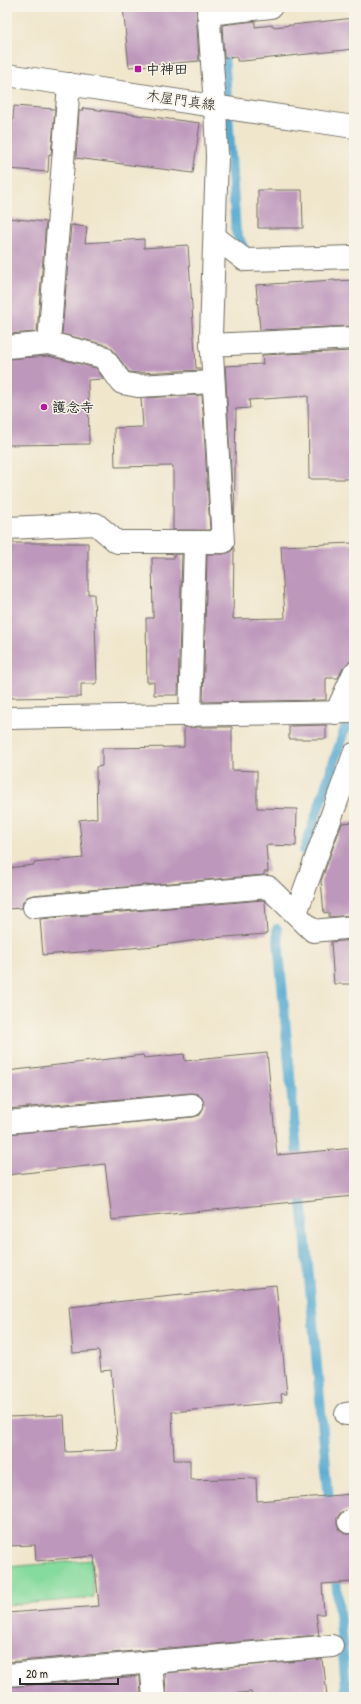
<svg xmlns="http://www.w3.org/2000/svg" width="361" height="1704" viewBox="0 0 361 1704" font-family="'Patrick Hand','Klee One',sans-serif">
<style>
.green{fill:#85da9d;stroke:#588264}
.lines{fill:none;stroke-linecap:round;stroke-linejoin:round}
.stream{stroke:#56abd2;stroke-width:10}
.building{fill:#bd97bc}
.minor-casing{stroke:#706c63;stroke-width:24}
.major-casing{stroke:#706c63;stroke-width:24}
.minor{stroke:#fff;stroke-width:22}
.major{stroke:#fff;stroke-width:22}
.poi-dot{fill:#b5179e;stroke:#f7f3e8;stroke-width:1.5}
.labels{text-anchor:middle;stroke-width:3;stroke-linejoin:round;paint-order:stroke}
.poi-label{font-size:14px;font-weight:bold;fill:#2b2b2b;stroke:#f7f3e8;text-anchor:start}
.street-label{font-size:14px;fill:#2b2b2b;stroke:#f7f3e8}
</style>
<rect width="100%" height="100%" fill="#f7f3e8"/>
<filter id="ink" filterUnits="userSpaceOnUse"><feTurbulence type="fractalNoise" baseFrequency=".025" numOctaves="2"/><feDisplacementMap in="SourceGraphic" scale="8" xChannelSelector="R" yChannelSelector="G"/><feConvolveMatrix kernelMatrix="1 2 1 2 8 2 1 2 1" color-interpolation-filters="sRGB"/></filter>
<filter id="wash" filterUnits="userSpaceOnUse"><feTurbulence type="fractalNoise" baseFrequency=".012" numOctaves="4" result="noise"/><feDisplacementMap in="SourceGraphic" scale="16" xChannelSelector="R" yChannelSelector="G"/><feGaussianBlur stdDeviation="0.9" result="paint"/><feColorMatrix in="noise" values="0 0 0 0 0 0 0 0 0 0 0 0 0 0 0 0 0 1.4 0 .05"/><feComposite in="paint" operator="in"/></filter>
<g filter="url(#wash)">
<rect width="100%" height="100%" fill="#f0e6cc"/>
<!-- green -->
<path class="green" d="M91 1560 94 1598 7 1605V1567Z"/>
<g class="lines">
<!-- stream -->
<g class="stream">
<path d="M221 11 236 232 246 253H248"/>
<path d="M304 851 354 701"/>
<path d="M277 929 298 1165"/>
<path d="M301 1189 330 1510"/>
<path d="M335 1570 347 1697"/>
</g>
</g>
<g id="blocks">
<!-- building -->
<g class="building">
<path d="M123 7H196L199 61 129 67Z"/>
<path d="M354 18V49L243 61H237V57L224 58 222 25 255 21V27L273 25 274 27Z"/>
<path d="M14 106 55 109 51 155 49 154 48 172 9 169Z"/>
<path d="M83 108 200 123 193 173 76 158 79 111H82Z"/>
<path d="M258 190H302L303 228H258Z"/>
<path d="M7 218 46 222 37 332 7 334Z"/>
<path d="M71 225 87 227 85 243 144 239V248L188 245 196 368H200V370L139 373 129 372 113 350 107 345 62 334Z"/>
<path d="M334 280 335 281 354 280V326L260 330 256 285Z"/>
<path d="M354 351V477H348V479H309L308 396 249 400 250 408 236 409 234 522 225 366 263 364 262 355Z"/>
<path d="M48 356 96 368 104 379 88 380 89 444 7 445V359Z"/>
<path d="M202 395 210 530H173V466L115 467 114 428 143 427 141 398Z"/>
<path d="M7 543H88V594H94L97 682 95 684H81V697L7 698Z"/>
<path d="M354 543V653L350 662 343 668 338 678H326V700L203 702 207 554H223L230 552 234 548 233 619 285 618 281 546Z"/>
<path d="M174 554H182L178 695H154V682H147L146 618H153L152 558H174Z"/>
<path d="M326 725V739H289V726Z"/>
<path d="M184 727H232V770L257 771V808L297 809 296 846 266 845 268 872H264V875L33 895 27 897 23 902 22 908 7 909V868L34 865V863L83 858 79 820 97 818 96 767 102 766V748L184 747Z"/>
<path d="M354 822V915L329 917V912L324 913 321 881 342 823Z"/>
<path d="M263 900 265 902 267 934 211 938 156 946 43 955 40 919Z"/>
<path d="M354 940V984H334L331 942Z"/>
<path d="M267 1053 277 1155 354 1148V1196L112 1220 105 1164 7 1175V1134L193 1117 200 1115 203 1110 204 1104 202 1098 197 1094 191 1093 7 1109V1071L143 1055 144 1058 184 1054 185 1061Z"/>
<path d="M276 1285 287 1394H281L282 1402 172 1412 174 1460H190V1480L256 1478 257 1501 354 1494V1509L341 1512 337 1518V1524L339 1530 345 1534H354V1582L322 1584 324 1614H316L319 1635 7 1662V1613L99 1606 94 1556 36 1561 35 1545 7 1546V1417L64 1415 66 1452 118 1450 111 1370 101 1371 99 1351 73 1353 69 1307Z"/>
<path d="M322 1659 323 1667H324L327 1697H252L251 1692 202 1697H166L165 1673Z"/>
<path d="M140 1676 141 1697H7V1687Z"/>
</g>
</g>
</g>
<g filter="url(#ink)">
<use href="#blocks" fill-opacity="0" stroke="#706c63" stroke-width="1"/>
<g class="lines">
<!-- minor casing -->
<g class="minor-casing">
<g id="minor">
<path d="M208 14 271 7"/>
<path d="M215 237 245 260 354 257"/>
<path d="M49 343 69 84"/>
<path d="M211 345 354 338"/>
<path d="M7 347 49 343 103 357 122 383 138 386 213 382"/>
<path d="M7 528 96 524 117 542H223L211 336 217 157 215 105 208 7"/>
<path d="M336 713 354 673"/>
<path d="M190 716 195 542"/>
<path d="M7 718 354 712"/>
<path d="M34 907 268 887 313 931 354 927"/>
<path d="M296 913 354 754"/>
<path d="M7 1122 192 1105"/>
<path d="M346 1414 354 1413"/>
<path d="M349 1522 354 1521"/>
<path d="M151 1662 154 1697"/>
<path d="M7 1675 332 1646"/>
</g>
</g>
<!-- major casing -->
<g class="major-casing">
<path id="major" d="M7 75 354 127"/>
</g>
<!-- minor -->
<use href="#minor" class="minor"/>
<!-- major -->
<use href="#major" class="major"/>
</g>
</g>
<!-- markers -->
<g class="poi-dot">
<rect x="134" y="65" width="8" height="8" rx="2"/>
<circle cx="44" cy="407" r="4"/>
</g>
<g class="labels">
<!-- poi labels -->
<g class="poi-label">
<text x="146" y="74">中神田</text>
<text x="52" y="412">護念寺</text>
</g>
<!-- street labels -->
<g class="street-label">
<text transform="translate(181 100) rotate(8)" y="5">木屋門真線</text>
</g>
</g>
<!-- margin -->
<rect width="361" height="1704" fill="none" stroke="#f7f3e8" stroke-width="24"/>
<!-- scale -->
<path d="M20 1678v6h98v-6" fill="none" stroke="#2b2b2b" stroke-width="2"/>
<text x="26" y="1678" font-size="12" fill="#2b2b2b" stroke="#f7f3e8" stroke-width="3" paint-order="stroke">20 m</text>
</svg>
